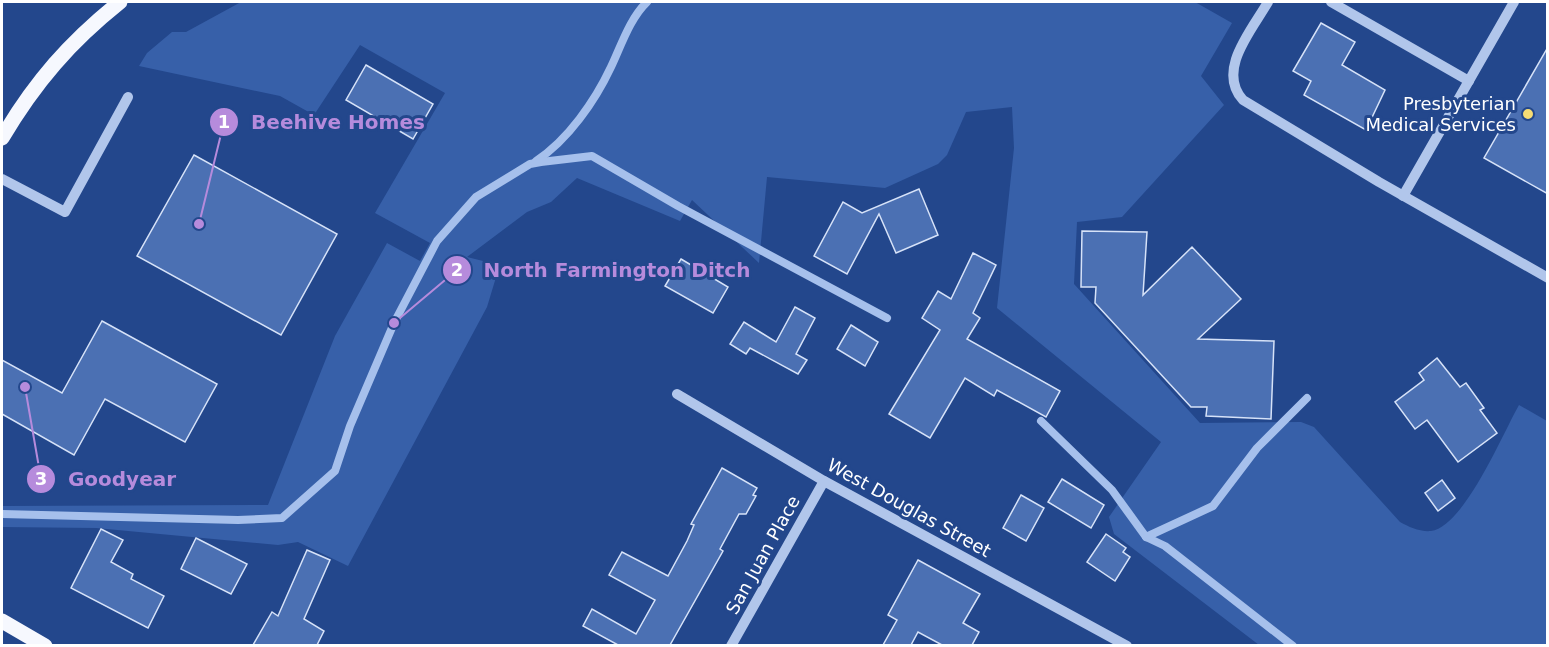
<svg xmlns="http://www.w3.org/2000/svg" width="1549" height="647" viewBox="0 0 1549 647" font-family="'DejaVu Sans',sans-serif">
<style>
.green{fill:#3760a9}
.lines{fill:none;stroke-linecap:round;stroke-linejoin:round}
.stream{stroke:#a6c0ec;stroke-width:8}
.building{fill:#4b70b3;stroke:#d6e2f8;stroke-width:1.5}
.minor{stroke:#b1c6eb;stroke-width:10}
.major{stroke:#f6f8fe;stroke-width:15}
.poi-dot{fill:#f6dc74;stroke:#23478c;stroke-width:2}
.labels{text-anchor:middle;stroke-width:6;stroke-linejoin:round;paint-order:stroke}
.poi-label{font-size:18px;fill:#fff;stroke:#23478c;text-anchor:end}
.street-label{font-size:18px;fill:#fff;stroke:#23478c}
.leader{fill:none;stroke:#b68bdc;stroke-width:2}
.callout-dot{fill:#b68bdc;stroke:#23478c;stroke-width:2}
.mark-label{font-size:18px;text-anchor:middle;font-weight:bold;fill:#fff}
.callout-label{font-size:20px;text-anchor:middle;font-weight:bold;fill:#b68bdc;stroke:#23478c;stroke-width:6;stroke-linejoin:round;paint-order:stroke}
</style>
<rect width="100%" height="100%" fill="#23478c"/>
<!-- green -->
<path class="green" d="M241 2H1195L1232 23 1201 76 1224 105 1122 217 1077 222 1074 284 1200 423 1301 422 1314 427 1400 522C1409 527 1420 532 1431 531 1464 527 1503 433 1519 405L1547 421V645H1259L1114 534 1109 517 1161 442 997 308 1014 148 1012 107 966 112 947 155 938 164 885 188 767 177 759 263 692 200 680 221 577 178 551 202 527 212 467 257 487 262 497 274 487 307 348 566 298 542 278 545 96 528 2 527V506L268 505 335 336 387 243 420 261 430 243 375 213 445 93 360 45 314 115 280 96 139 66 147 53 172 32H186Z"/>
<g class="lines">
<!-- stream -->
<g class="stream">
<path d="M536 161C568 140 595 101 611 67 621 46 630 18 647 2"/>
<path d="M1041 421 1112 490 1146 537 1165 546 1293 646"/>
<path d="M2 514 238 520 282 518 335 471 350 426 394 323 437 241 476 197 530 164 541 162 592 156 678 206 887 318"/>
<path d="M1146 537 1213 506 1257 448 1307 398"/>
</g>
</g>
<!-- building -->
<g class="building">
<path d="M1321 23 1355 42 1342 65 1385 90 1366 130 1304 95 1311 81 1293 71Z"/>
<path d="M1548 47V194L1484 158Z"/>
<path d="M366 65 433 104 413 139 346 100Z"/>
<path d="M194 155 337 234 281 335 137 256Z"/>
<path d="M919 189 938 235 896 253 879 214 847 274 814 256 843 202 862 213Z"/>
<path d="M1082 231 1147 232 1143 295 1192 247 1241 299 1198 339 1274 341 1271 419 1206 416 1207 407H1191L1095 303 1096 287H1081Z"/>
<path d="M973 253 996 265 973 313 980 318 967 339 1060 391 1046 417 997 390 994 396 965 378 930 438 889 414 940 330 922 318 938 291 951 299Z"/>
<path d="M681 259 728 287 713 313 665 286Z"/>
<path d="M795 307 815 318 796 354 807 360 798 374 750 348 746 354 730 344 744 322 776 342Z"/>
<path d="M102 321 217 384 185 442 105 399 74 455 2 414V360L62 393Z"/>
<path d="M851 325 878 342 865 366 837 349Z"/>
<path d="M1437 358 1460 387 1466 383 1484 408 1480 410 1497 433 1458 462 1427 420 1415 429 1395 402 1424 380 1419 373Z"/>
<path d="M722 468 757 488 753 495 756 496 746 514H739L720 549 723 551 670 645H618L583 626 592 609 636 634 655 600 609 575 622 552 668 576 687 541 694 525 691 524Z"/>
<path d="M1062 479 1104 505 1091 528 1048 502Z"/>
<path d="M1442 480 1455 498 1438 511 1425 493Z"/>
<path d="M1021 495 1044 508 1026 541 1003 528Z"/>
<path d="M101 529 123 540 111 562 133 574 131 579 164 596 148 628 71 588Z"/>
<path d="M1106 534 1126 548 1123 552 1130 557 1115 581 1087 562Z"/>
<path d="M196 538 247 564 231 594 181 569Z"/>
<path d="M307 550 330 560 304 619 324 631 317 645H253L272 612 278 616Z"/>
<path d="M918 560 980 594 963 623 979 632 972 645H942L918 632 911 645H883L897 620 888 615Z"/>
</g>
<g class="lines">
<!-- minor -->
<g class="minor">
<path d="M1268 2C1252 30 1216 70 1243 100L1379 182 1548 278"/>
<path d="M1331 2 1469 81"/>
<path d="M2 179 65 212 128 97"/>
<path d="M1403 196 1514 2"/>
<path d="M677 394 824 481 1127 646"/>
<path d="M731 646 824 481"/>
</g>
<!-- major -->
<g class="major">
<path d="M2 138C35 82 70 42 120 2"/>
<path d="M2 621 45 646"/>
</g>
</g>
<!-- markers -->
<circle class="poi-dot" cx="1528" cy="114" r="6"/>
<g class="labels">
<!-- poi labels -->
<g class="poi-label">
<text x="1516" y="110">Presbyterian<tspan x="1516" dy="21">Medical Services</tspan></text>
</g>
<!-- street labels -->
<g class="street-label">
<text transform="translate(909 508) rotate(29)" y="6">West Douglas Street</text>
<text transform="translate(763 555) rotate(-61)" y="6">San Juan Place</text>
</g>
</g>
<!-- callouts -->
<path class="leader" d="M199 224L224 122M394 323L457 270M25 387L41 479"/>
<g class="callout-dot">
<circle cx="199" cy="224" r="6"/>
<circle cx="394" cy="323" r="6"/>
<circle cx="25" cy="387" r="6"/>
<circle cx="224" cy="122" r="15"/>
<circle cx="457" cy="270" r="15"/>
<circle cx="41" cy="479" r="15"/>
</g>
<g class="mark-label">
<text x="224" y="128">1</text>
<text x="457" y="276">2</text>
<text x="41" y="485">3</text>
</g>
<g class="callout-label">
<text x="338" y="129">Beehive Homes</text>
<text x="617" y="277">North Farmington Ditch</text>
<text x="122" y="486">Goodyear</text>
</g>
<!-- border -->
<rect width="1549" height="647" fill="none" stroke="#ffffff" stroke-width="6"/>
</svg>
